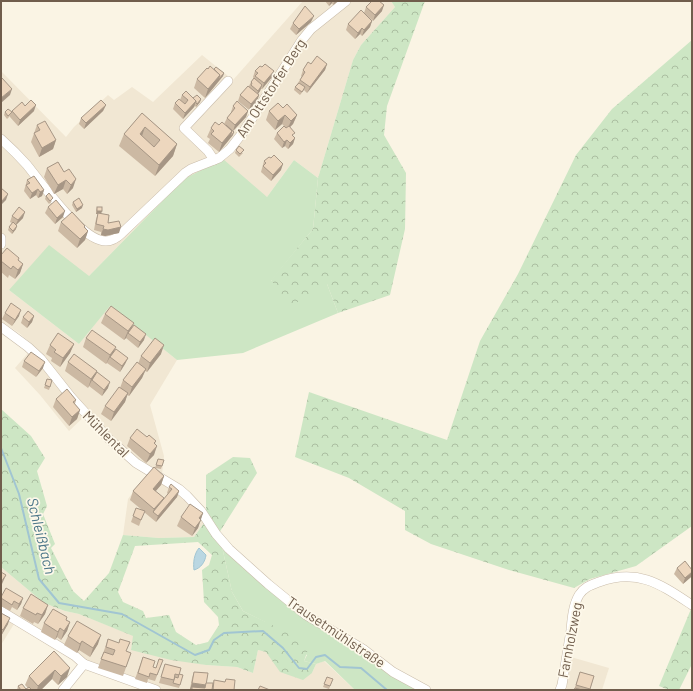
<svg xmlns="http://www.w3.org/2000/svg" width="693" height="691" viewBox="0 0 693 691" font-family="Barlow,sans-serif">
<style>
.residential{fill:#f1e7d3}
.grass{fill:#cde6c4}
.forest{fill:url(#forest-crowns);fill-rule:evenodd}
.water{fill:#bad7e2;stroke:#a1c5d2}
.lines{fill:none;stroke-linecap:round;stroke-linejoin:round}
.stream{stroke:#a1c5d2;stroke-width:2}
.minor-casing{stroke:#cabdab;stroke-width:10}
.minor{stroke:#fff;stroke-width:9}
.wall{fill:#ccb9a3}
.shaded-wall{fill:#a69685}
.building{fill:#edd7be;stroke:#a69685;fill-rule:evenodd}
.labels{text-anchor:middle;stroke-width:3.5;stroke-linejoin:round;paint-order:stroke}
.street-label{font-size:14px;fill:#705d4c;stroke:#fdf8ea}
.water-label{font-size:15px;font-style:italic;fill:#4b7688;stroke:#fdf8ea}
</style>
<defs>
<pattern id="forest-crowns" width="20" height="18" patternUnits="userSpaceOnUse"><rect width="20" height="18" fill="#cde6c4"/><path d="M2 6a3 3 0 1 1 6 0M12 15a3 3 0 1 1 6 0" fill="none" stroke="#abbea1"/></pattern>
</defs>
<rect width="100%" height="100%" fill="#faf4e4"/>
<!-- residential -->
<g class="residential">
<path d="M303 1H391L395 7 361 45 353 60 318 178 294 160 267 197 184 179 89 276 9 290 79 344 110 305 177 360 150 405 164 456 162 475 185 488 206 511 204 523 194 537 159 538 123 535 128 499 147 474 127 450 89 412 69 431 40 395 15 368 34 346 19 333 1 321V71L66 137 74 127 108 95 114 100 132 87 153 102 202 55 233 80Z"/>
<path d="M1 567 44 603 65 611 79 614 134 636 131 649 206 665 237 667 253 673 258 650 266 652 312 673 316 664 324 661 355 690H155L86 668 14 624 1 645Z"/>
<path d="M564 655 609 668 602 690H555Z"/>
</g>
<!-- grass -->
<g class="grass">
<path d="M223 159 267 197 294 160 318 178 313 229 271 281 327 284 338 313 243 353 177 360 110 306 79 344 9 290 49 245 89 276 184 179Z"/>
<path d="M219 533 255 569 308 614 415 682 414 690H355L325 661 316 664 304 661 307 655 265 622 243 611 232 592Z"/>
</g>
<!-- forest -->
<g class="forest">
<path d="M391 1H425L387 106 384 135 406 173 405 229 390 295 338 313 327 284 291 306 271 280 313 229 318 178 353 60 361 45 395 7Z"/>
<path d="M692 40V526L636 566 590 579 574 588 509 570 431 544 405 530V511L349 478 295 457 309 392 447 440 480 341 518 274 576 155 612 109Z"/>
<path d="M1 409 31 436 45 458 37 471 47 506 43 514 55 544 51 548 73 591 84 601 109 573 123 535 159 538 194 537 204 523 206 511V475L233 457 250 458 257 473 219 533 232 592 243 611 301 639 309 647 304 661 316 664 312 673 303 680 280 672 266 652 258 650 253 673 237 667 206 665 171 660 131 650 133 636 79 614 65 611 44 603 1 567ZM198 542 212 555 209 565 202 570 204 602 218 617 219 625 208 642 196 645 176 632 169 615 146 618 143 611 123 602 118 592 135 546Z"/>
<path d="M691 609 692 610V664L679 690H669L659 686Z"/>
</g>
<!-- water -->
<path class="water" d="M199 548 206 555C205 562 201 568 194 570 193 563 194 554 199 548Z"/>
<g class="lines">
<!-- stream -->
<path class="stream" d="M1 448 19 494 39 579 59 603 122 614 195 655 209 650 214 640 224 633 263 631 283 648 299 668 307 669 316 657 325 655 340 667 361 668 387 690"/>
<!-- minor casing -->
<g class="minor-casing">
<g id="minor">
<path d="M1 139C10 147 19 156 27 165 42 184 78 234 100 240 109 243 116 239 122 233L185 173 191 169 219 158 230 149 244 131 302 40 311 29 346 1"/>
<path d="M214 160 208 151 184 128 228 81"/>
<path d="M1 238V244"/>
<path d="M1 327 28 347 41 359 71 397 109 439 136 463 179 489 187 496 201 511 216 534 229 549 268 584 306 615 363 649 393 672 426 690"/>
<path d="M1 611 75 656 84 664 63 690"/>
<path d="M84 664 156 690"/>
<path d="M560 690 562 685C565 667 568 648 571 630 572 619 573 605 579 595 584 587 591 585 599 582 638 568 660 584 692 605"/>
</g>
</g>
<!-- minor -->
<use href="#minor" class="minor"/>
</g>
<!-- wall -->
<g class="wall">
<path d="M325 1H338L333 5 332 3 329 6Z"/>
<path d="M366 7 382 11 373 21 364 13Z"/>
<path d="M372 21 370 27 362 36 360 34 355 39 346 30 348 24Z"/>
<path d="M311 22 296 35 290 29 293 23Z"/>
<path d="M311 64H327L325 70 307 93 304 90 300 95 294 90 295 87 302 77 301 76 303 70Z"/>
<path d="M208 69H214L224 73 223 76 205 98 194 88 197 79Z"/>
<path d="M255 71 272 77 262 89H261L260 91 258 94 259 95 257 101 249 110 238 101 240 95 249 86 251 82 254 79 253 77Z"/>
<path d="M182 95 193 98 201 99 200 102 196 107 195 106 183 119 173 109 175 103 180 100Z"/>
<path d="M106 105 103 111 84 129 79 124 81 118Z"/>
<path d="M25 106 34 111 18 126 10 117V116L7 119 4 115 5 112H12V111Z"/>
<path d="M233 106 248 111 246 117 233 131 224 124 227 118 231 113V112Z"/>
<path d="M283 108 297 115 293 124 290 127 293 137 295 138 293 144 288 149 285 146 282 148 274 139 277 133 286 128 282 124 275 130 266 120 269 111Z"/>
<path d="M142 113 177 144 173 156 155 176 119 146 124 134Z"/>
<path d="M37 125 56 140 53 149 39 157 31 142Z"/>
<path d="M219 125 233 135 219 152 208 143 210 139 207 137 211 128Z"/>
<path d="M236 150 243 153 239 157 235 153Z"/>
<path d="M264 161 281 170 271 181 261 172Z"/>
<path d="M58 162 73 188 67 194 63 189 54 194 44 177 47 168Z"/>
<path d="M27 180 44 190 42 196 38 198 36 195 30 199 24 191Z"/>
<path d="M46 196 52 201 49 204 45 199Z"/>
<path d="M73 202 82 208 76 212 72 205Z"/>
<path d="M48 207 63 217 55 224 45 213Z"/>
<path d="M97 207 108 223 119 233 105 236 101 235V232L94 230 96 219 98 214H96V210Z"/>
<path d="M12 216 23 218 16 225V229L12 234 8 230 9 227 12 223 10 222Z"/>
<path d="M61 222 85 226V227L88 231 85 240 77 248 58 231Z"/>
<path d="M1 255 19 258 18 260 23 264 20 273 15 279 9 275 8 278 1 272Z"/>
<path d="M5 313 19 316 12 326 2 319Z"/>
<path d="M105 314 133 326 144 340 138 348 126 338 124 340 101 323Z"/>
<path d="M34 316 32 322 27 328 21 323 23 317Z"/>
<path d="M86 338 116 347 114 350 128 358 125 364 120 372 107 363 106 364 83 347Z"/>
<path d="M74 344 70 353 60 367 51 361 52 358 46 354 50 345Z"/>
<path d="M161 354 147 372 145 371 142 378 129 396 127 395 125 402 111 421 101 414 105 406 120 388 123 380 138 364 141 356Z"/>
<path d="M24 361 43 368 36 377 22 367Z"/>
<path d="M68 362 96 374 108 388 102 396 89 386 88 388 65 371Z"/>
<path d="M47 379 52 380 49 390 44 388Z"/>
<path d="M56 399 76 400 75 404 80 410 77 419 69 426 53 407Z"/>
<path d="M130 438 156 441 155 444 154 455 146 463 127 446Z"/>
<path d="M158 459 162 466 161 469 155 468Z"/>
<path d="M164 476 161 485 155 491 164 498 163 500 168 494 167 493 169 487 179 491 177 497 156 522 144 512 139 526 131 522 136 508 142 510 130 500 133 491Z"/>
<path d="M203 513 198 528 192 536 177 526 181 517Z"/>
<path d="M677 568 691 577 683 584 674 574Z"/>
<path d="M1 597 23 598 21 604 17 610 12 607 10 611 1 606Z"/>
<path d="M48 605 45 614 38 624 34 622 33 624 20 616 23 608Z"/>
<path d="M1 613 8 624 1 636Z"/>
<path d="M66 620 70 622 67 631 61 640 57 637 55 640 41 632 44 623Z"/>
<path d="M68 636 98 644 90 657 79 650 77 653 64 645Z"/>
<path d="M108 639 126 651 131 653 123 676 98 668Z"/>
<path d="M54 651 67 677 58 685 52 679 41 690H17L18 686 26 689 28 688 25 685 29 676Z"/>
<path d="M143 657 153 667 156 668 163 660 155 681 148 679 147 683 135 679Z"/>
<path d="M165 664 179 674 183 675 179 688 159 683Z"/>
<path d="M194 672 206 683H213L214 680 225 682 226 679 234 690H191L190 689 192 678Z"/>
<path d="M580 672 594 676 590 690H574Z"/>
<path d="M327 677 333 679 329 689 323 687Z"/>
</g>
<!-- shaded-wall -->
<g class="shaded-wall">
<path d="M331 1H332V3L329 6Z"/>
<path d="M335 1H338L333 5Z"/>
<path d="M384 5 382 11 373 21 375 15Z"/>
<path d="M314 16 311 22 296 35 299 29Z"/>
<path d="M372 21 370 27 362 36 364 30Z"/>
<path d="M362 28 360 34 355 39 358 33Z"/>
<path d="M327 64 325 70 307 93 310 87Z"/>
<path d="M274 71 272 77 262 89 264 83Z"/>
<path d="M224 73 223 76 205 98 208 89 220 75Z"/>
<path d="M262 85 260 91 256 97 258 91Z"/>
<path d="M12 89 10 95 1 103V98Z"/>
<path d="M259 95 257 101 249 110 251 104Z"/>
<path d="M201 99 200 102 196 107 197 104Z"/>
<path d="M196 101 194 107 183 119 185 113Z"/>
<path d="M36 105 34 111 18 126 20 120Z"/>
<path d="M106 105 103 111 84 129 86 123Z"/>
<path d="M248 111 246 117 233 131 235 125Z"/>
<path d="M285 115 282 124 275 130 278 121Z"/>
<path d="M297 115 293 124 287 130 291 121Z"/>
<path d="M145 127 141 139 140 134Z"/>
<path d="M232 131 234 132 233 135 219 152 222 143Z"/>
<path d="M295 138 293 144 288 149 290 143Z"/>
<path d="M56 140 53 149 39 157 42 148Z"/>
<path d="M287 140 285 146 282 148 284 142Z"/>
<path d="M177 144 173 156 155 176 159 165Z"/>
<path d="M283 164 281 170 271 181 273 175Z"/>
<path d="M76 179 73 188 67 194 71 185Z"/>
<path d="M66 180 63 189 54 194 58 185Z"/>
<path d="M38 189 36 195 30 199 32 193Z"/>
<path d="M44 190 42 196 38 198 40 192Z"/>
<path d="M8 194 6 200 1 205V202Z"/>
<path d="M83 205 82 208 76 212 77 209Z"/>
<path d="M65 211 63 217 55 224 57 218Z"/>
<path d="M97 211H102L101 214H96Z"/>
<path d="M25 212 23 218 15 226 18 220Z"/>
<path d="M17 226 16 229 12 234 13 231Z"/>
<path d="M121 227 119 233 105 236 101 235 103 229Z"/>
<path d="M88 231 85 240 77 248 80 239Z"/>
<path d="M23 264 20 273 15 279 18 270Z"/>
<path d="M21 310 19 316 12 326 15 320Z"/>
<path d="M34 316 32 322 27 328 29 322Z"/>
<path d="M134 323 130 332 128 333 126 338 124 340 128 331Z"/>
<path d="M146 334 144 340 138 348 140 342Z"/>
<path d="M74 344 70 353 60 367 63 358Z"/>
<path d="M164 345 161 354 147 372 150 363Z"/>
<path d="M116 347 112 356 110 357 106 364 110 355Z"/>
<path d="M128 358 125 364 120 372 122 366Z"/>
<path d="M45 362 43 368 36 377 39 371Z"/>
<path d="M146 369 142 378 129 396 132 387Z"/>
<path d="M97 371 94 380H92L88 388 91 379Z"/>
<path d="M110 382 108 388 102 396 104 390Z"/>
<path d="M128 393 125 402 111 421 114 412Z"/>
<path d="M80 410 77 419 69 426 72 417Z"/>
<path d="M157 446 154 455 146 463 150 454Z"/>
<path d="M164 476 161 485 150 498 153 489Z"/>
<path d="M179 491 177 497 156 522 158 516Z"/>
<path d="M164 498 160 507 153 512 154 509Z"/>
<path d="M203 513 198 528 192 536 199 518Z"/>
<path d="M692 572 691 577 683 584 685 578Z"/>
<path d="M6 575 2 584 1 586V582Z"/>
<path d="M23 598 21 604 17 610 19 604Z"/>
<path d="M48 605 45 614 38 624 42 615Z"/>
<path d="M10 618 8 624 1 636 3 630Z"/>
<path d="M70 622 67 631 61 640 64 631Z"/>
<path d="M60 628 57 637 55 640 58 632Z"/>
<path d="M101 635 98 644 90 657 93 648Z"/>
<path d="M82 641 79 650 77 653 80 644Z"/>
<path d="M70 668 67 677 58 685 61 676Z"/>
<path d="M55 670 52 679 41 690H37L38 686Z"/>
<path d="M192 683 206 685 204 690 192 687 191 690 190 689Z"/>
</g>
<!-- building -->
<g class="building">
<path d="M372 1H379L384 5 375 15 366 7Z"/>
<path d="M305 6 314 16 299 29 293 23Z"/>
<path d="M361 10 372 21 364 30 362 28 358 33 348 24Z"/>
<path d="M317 56 327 64 310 87 300 80 305 72 303 70 308 62 311 64Z"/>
<path d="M265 64 274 71 264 83 255 76 258 73 255 71 260 66 262 67Z"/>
<path d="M210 66 220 75 208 89 197 79 207 68 208 69Z"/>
<path d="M216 67 224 73 218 80 220 75 214 69Z"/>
<path d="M2 78 12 89 1 98V79Z"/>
<path d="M254 78 262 85 258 91 251 85 252 83 251 82Z"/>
<path d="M299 83 305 87 302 92 295 87Z"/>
<path d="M248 86 259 95 251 104 240 95Z"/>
<path d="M186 91 196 101 185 113 175 103 179 99 185 104 188 100 182 95Z"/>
<path d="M197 95 201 99 197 104 196 103V101L193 98Z"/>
<path d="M31 100 36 105 20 120 12 111 22 102 25 106Z"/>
<path d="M101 100 106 105 86 123 81 118Z"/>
<path d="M237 101 248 111 235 125 227 118 235 108 233 106Z"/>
<path d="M278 103 283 108 287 104 297 115 291 121 285 115 278 121 269 111Z"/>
<path d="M8 109 12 112 8 116 5 112Z"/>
<path d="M142 113 177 144 159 165 124 134ZM145 127 160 140 154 147 140 134Z"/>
<path d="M45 121 56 140 42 148 34 133 40 130 37 125Z"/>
<path d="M215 122 219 125 222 122 232 131 222 143 211 134 214 131 211 128Z"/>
<path d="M226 125 234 132 230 137 232 131Z"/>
<path d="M284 126 286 128 289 126 295 133 292 135 295 138 290 143 287 140 284 142 277 133Z"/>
<path d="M239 146 244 150 240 154 236 150Z"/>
<path d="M274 155 283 164 273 175 263 166 266 163 264 161 269 157 271 158Z"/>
<path d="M58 162 64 172 69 169 76 179 71 185 66 180 58 185 47 168Z"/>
<path d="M34 176 44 190 40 192 38 189 32 193 26 185 30 183 27 180Z"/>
<path d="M1 188 8 194 1 202Z"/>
<path d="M49 193 53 198 50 201 46 196Z"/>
<path d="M79 198 83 205 77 209 73 202Z"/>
<path d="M56 200 65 211 57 218 48 207Z"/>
<path d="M19 207 25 212 18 220 12 216Z"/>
<rect x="97" y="207" width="5" height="4"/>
<path d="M72 212 85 226 84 227 88 231 80 239 61 222Z"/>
<path d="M98 213 109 215 108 223 119 221 121 227 108 230 103 229 104 226 96 224Z"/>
<path d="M13 222 17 226 13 231 9 227Z"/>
<path d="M7 248 19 258 18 260 23 264 18 270 13 266 11 269 1 261V255Z"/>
<path d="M11 303 21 310 15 320 5 313Z"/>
<path d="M111 306 134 323 128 331 105 314Z"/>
<path d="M28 311 34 316 29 322 23 317Z"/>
<path d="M134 325 146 334 140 342 128 333Z"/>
<path d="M92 330 116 347 110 355 86 338Z"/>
<path d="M58 333 74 344 63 358 54 352 56 350 50 345Z"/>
<path d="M155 338 164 345 150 363 141 356Z"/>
<path d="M116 349 128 358 122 366 110 357Z"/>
<path d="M31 352 45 362 39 371 24 361Z"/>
<path d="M74 354 97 371 91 379 68 362Z"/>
<path d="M137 362 146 369 132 387 123 380Z"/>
<path d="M97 372 110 382 104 390 92 380Z"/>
<path d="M47 379 52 380 50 387 45 385Z"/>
<path d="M119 387 128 393 114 412 105 406Z"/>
<path d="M67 389 76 400 73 402 80 410 72 417 56 399Z"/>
<path d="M137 429 147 437 149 435 156 441 154 443 157 446 150 454 130 438Z"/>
<path d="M158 459 164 460 162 466 156 465Z"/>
<path d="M154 467 164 476 153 489 164 498 154 509 133 491Z"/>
<path d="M171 484 179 491 158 516 153 512 172 489 169 487Z"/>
<path d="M190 504 203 513 199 518 201 520 195 528 181 517Z"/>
<path d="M136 508 145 511 141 520 133 516Z"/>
<path d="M685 561 692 570V572L685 578 677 568Z"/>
<path d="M1 572 6 575 1 582Z"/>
<path d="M6 588 23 598 19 604 14 601 12 605 1 598V597Z"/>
<path d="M31 594 48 605 42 615 37 613 36 615 23 608Z"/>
<path d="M53 609 67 617 66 620 70 622 64 631 60 628 58 632 44 623Z"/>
<path d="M1 613 10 618 3 630 1 628Z"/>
<path d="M77 621 101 635 93 648 82 641 80 644 68 636Z"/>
<path d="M108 639 119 643 120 639 130 642 126 651 131 653 126 667 101 659 104 652 113 655 115 650 106 647Z"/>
<path d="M54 651 70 668 61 676 55 670 38 686 29 676Z"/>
<path d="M143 657 155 661 153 667 156 668 159 659 163 660 157 675 150 673 149 677 138 673Z"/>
<path d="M165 664 181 668 179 675 175 674 174 680 161 677Z"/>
<path d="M194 672 208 673 206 685 192 683Z"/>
<path d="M580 672 594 676 590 689 576 685Z"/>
<path d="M179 674 183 675 180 685 173 683 175 677 178 678Z"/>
<path d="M327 677 333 679 330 686 324 684Z"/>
<path d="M226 679 235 680 234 690H213L214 680 225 682Z"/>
<path d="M206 683H213L212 690H192V687L205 688Z"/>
<path d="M22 684 26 689 29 687 32 690H21L18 686Z"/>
<path d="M260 686 270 690H258Z"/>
<path d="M575 688 582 690H574Z"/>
</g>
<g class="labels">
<!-- street labels -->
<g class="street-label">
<text transform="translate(271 88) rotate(-57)" y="5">Am Ottstorfer Berg</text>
<text transform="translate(106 434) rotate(45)" y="5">Mühlental</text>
<text transform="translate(336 632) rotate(34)" y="5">Trausetmühlstraße</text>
<text transform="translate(570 640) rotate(-79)" y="5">Farnholzweg</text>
</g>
<!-- water labels -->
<g class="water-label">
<text transform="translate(41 536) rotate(76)" y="5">Schleißbach</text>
</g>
</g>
<!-- border -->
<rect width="693" height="691" fill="none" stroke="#705d4c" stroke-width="4"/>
</svg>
